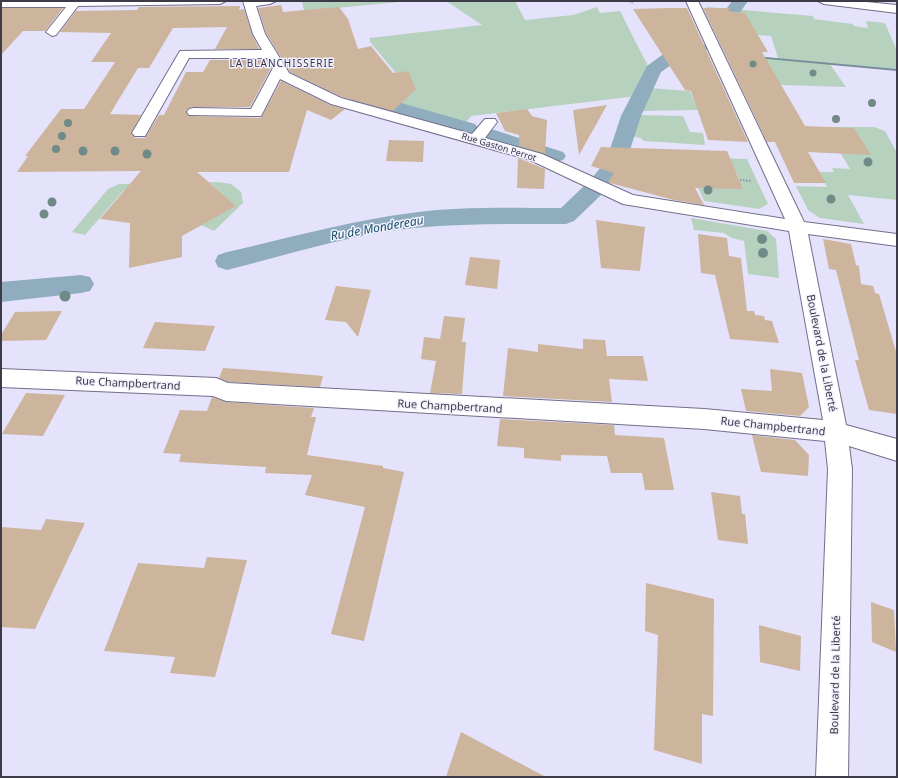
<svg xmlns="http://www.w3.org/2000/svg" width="898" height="778" viewBox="0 0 898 778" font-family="'Noto Sans',sans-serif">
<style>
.green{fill:#b6d2bf;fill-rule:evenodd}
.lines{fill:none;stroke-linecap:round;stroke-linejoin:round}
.stream{fill:#768b9b;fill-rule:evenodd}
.canal{fill:#8fadbe;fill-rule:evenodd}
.building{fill:#ccb49d}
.minor-casing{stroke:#736f8b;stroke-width:2}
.path-far1{stroke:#918ea2;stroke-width:1.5;stroke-dasharray:1 1;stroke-linecap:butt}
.path{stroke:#918ea2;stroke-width:2;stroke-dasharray:1.5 1.5;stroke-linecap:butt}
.minor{fill:#fff;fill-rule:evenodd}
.tree{fill:#708a87}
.labels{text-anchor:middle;stroke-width:3;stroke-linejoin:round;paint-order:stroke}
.far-street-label{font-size:9px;fill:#3d3b48;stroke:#f2f1fe}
.far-neighbourhood-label{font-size:10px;letter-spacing:1px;fill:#35314a;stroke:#f2f1fe}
.street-label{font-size:11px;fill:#3d3b48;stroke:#f2f1fe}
.water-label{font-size:12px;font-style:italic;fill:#124c66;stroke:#f2f1fe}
</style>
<rect width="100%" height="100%" fill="#e5e2fc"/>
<!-- green -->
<g class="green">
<path d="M302 1H410L304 11Z"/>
<path d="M446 1H515L525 20 573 15 597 7 600 13 620 11 650 70 637 96 471 116 465 124 399 105 333 90 327 92 318 88 409 75 408 71 396 73 370 42V38L482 25Z"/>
<path d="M707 7 813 16 814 19 853 24 854 26 868 28 866 21 885 23 897 51V69L830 64 846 87 781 85 745 56 778 58 771 36 720 32Z"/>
<path d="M649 88 690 91 698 110 639 111Z"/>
<path d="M638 115 683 116 690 132 703 133 705 145 644 141 641 138 631 136Z"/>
<path d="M825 127H874L885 131 897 153V200L848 195 864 224 820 218 808 210 796 186 827 187 819 172H834L832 168 850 169Z"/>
<path d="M688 157 747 159 768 204 759 209 704 201 693 176ZM713 171 736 172 743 189Z"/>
<path d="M218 182 231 184 241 192 243 203 214 231 201 225 235 206 210 183 184 198 124 190 85 235 72 232 108 189 119 184Z"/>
<path d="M691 218 767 231 776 239 779 278 748 274 744 241 732 238 724 233 694 230Z"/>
</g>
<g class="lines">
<!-- stream -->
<path class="stream" d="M754 56 897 69V71L756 58H754Z"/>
<!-- canal -->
<g class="canal">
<path d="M732 1H748L736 18H724L722 15Z"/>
<path d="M699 44 705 45 707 49 705 53 674 63 661 72 641 116 626 162 611 183 603 185 595 183 592 178 606 161 621 116 647 66 662 55Z"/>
<path d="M359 91 475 124 478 128 475 132 468 134 352 101 350 97 352 93Z"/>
<path d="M488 128 563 152 566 156 563 160 556 162 481 138 478 134 481 130Z"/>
<path d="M592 184 600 186 603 191 600 196 574 221 566 224C515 224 464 223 414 228 352 234 287 255 227 270L218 267 215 261 218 255 227 252C288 238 349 221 411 213 458 206 513 208 561 208L584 186Z"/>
<path d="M81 275 90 277 94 284 90 291 81 293 1 302V282Z"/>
</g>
</g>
<!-- building -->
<g class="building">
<path d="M281 5 283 12 339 7 348 19 358 49 371 46 393 73 408 71 416 89 393 111 342 97 290 72 266 33 258 8Z"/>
<path d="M240 6 239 10 244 9 252 34 259 49H215L227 27 173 28 149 68H138L110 114 141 115 131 133 135 138H145L159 115H164L186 72H203L210 60H266L271 68 250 107H194L189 108 186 111 189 116 261 118 281 81 330 105 345 109 331 120 307 110 289 172H197L236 206 182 236V257L129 268 130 223 100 219 141 171 17 172 28 156H25L61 109H84L115 62H91L111 33 60 32 76 11 137 10 139 7Z"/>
<path d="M1 8H63L45 31H23L1 55Z"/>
<path d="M670 8H687L748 142 708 140 691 91 685 90 633 9Z"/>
<path d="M703 8H730L728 11 745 13 768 52H762L805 126 854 128 871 155 808 152 826 183H794L775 142H767Z"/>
<path d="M607 105 579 155 573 110Z"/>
<path d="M527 109 532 116 547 120 545 154 519 146V135L505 131 496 113Z"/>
<path d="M389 140 424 141 423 162 386 161Z"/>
<path d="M601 147 727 151 743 189 695 188 704 205 674 200 610 183 608 182 614 173 591 166Z"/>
<path d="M518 158 545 169 544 189 517 188Z"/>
<path d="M596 220 645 227 640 271 601 268Z"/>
<path d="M698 234 727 238 729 256 741 258 747 311H754L755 315 764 316 765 320 772 321 779 343 730 339 715 275 701 273Z"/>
<path d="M823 239 851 244 856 265 859 266 861 284 873 286 875 293 879 294 897 355V414L869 410 855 360H859L836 270 829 269Z"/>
<path d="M470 257 500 260 497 289 465 285Z"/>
<path d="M336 286 371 290 358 337 346 322 325 320Z"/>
<path d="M62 311 46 340 1 341V335L15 312Z"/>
<path d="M444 316 465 318 462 342H466L462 394 430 393 436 361 421 359 424 337 440 339Z"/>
<path d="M155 322 215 326 205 351 143 348Z"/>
<path d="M583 339 605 340 607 356H643L648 381 609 379 612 402 503 396 508 348 538 352V344L583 349Z"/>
<path d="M223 368 266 371 323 376 320 387 228 382 219 378Z"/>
<path d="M770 369 802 373 809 407 800 416 746 411 741 389 772 391Z"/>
<path d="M26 393 65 395 43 436 2 434Z"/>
<path d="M212 397 226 402 314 408 311 417H316L307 455 383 466V468L404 472 364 641 331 634 365 507 305 495 312 475 265 473 266 467 179 462 181 454 163 453 180 410 207 411Z"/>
<path d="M500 419 614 425 615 435 664 438 674 490H645L642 473H611L607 456 561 455V461L524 458V448L497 446Z"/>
<path d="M752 435 795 440 809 455 808 476 761 472Z"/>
<path d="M711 492 740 496 742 514H745L748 544 718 540Z"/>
<path d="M46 519 85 523 35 629 1 627V527L41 530Z"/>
<path d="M207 557 247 560 215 677 170 673 175 657 104 651 138 563 204 568Z"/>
<path d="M646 583 714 599 713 716 702 714V764L654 750 658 635 645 631Z"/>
<path d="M871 602 894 610 896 652 872 642Z"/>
<path d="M759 625 801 636 800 671 760 662Z"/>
<path d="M461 732 546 777H446Z"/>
</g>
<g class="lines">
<!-- minor casing -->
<g class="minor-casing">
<g id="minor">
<path d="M1 1H226L220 4 78 6 56 35 52 36 46 32 66 7H1Z"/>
<path d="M243 1H276L270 4 256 6 265 34 289 73 341 98 472 134 485 119H495L497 122 485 138 542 154 633 195 785 219 686 1H698L804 222 897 234V246L808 234 846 425 897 439V461L849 446 852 469 848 777H816L828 469 825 441 704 429 226 401 213 396 1 387V369L216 378 228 383 704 409 823 420 789 231 623 204 530 160 331 104 280 79 261 116 189 115 187 112 189 109 194 108 251 109 273 68 267 58H189L145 136H135L132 133 180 51 262 50 253 34Z"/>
<path d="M818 1H856L897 5V13L824 4Z"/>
</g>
</g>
<!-- path-far1 -->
<path class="path-far1" d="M628 1 633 3"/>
<!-- path -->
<path class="path" d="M740 180 752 181"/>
<!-- minor -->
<use href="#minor" class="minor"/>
</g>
<!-- trees -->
<g class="tree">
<circle cx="753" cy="64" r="3.5"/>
<circle cx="813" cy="73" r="3.5"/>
<circle cx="872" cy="103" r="4"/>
<circle cx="836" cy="119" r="4"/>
<circle cx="68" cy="123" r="4"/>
<circle cx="62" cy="136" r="4"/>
<circle cx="56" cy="149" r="4"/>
<circle cx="83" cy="151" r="4.5"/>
<circle cx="115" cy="151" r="4.5"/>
<circle cx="147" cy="154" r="4.5"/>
<circle cx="868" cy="162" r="4.5"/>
<circle cx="708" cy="190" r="4.5"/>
<circle cx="831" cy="199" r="4.5"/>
<circle cx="52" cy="202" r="4.5"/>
<circle cx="44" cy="214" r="4.5"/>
<circle cx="762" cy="239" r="5"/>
<circle cx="763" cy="253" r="5"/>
<circle cx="65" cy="296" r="5.5"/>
</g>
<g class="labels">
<!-- far-street labels -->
<g class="far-street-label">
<text transform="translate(499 147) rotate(17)" y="3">Rue Gaston Perrot</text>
</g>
<!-- far-neighbourhood labels -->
<g class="far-neighbourhood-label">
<text x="282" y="67">LA BLANCHISSERIE</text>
</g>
<!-- street labels -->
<g class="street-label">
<text transform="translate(822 353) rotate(79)" y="4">Boulevard de la Liberté</text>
<text transform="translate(128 383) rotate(3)" y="4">Rue Champbertrand</text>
<text transform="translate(450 406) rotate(3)" y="4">Rue Champbertrand</text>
<text transform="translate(773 426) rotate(6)" y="4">Rue Champbertrand</text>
<text transform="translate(835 675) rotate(-89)" y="4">Boulevard de la Liberté</text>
</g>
<!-- water labels -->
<g class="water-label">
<text transform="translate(377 228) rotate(-10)" y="4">Ru de Mondereau</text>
</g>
</g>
<!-- border -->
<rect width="898" height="778" fill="none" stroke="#3d3b48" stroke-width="4"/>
</svg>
